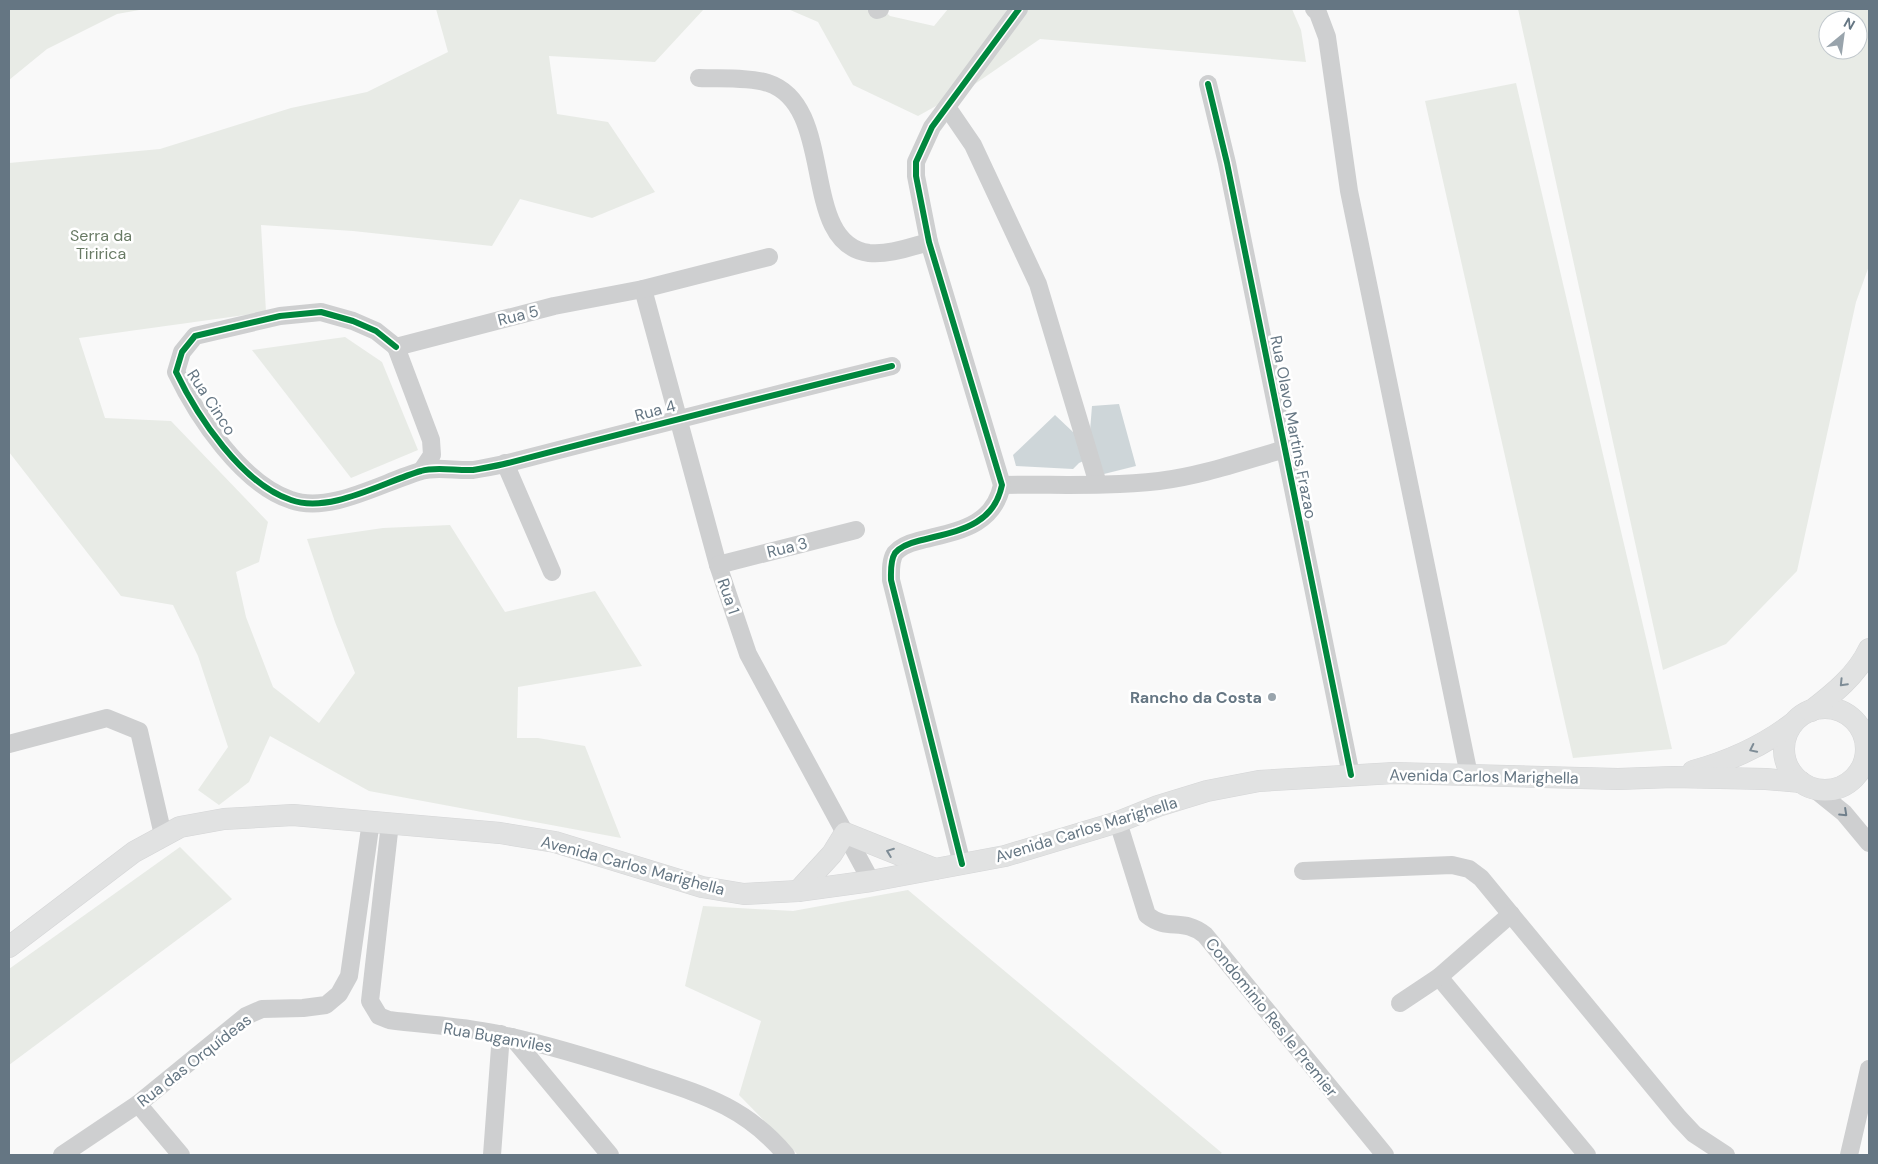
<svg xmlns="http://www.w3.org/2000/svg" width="1878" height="1164" viewBox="0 0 1878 1164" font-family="'DM Sans',sans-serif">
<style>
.green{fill:#e8ebe6;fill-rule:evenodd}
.water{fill:#ced6d9}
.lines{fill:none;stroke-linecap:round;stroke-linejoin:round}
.major-casing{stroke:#d5d6d7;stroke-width:22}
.minor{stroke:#cecfd0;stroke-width:18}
.major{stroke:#e1e2e2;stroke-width:21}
.cycleway-casing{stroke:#fff;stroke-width:9}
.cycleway{stroke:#00873e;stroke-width:6}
.oneway{stroke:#7e8c96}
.oneway2{stroke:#707f8b}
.poi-dot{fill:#99a4ac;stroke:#fff;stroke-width:2}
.labels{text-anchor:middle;stroke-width:5;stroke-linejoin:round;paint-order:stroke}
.park-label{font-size:16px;fill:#687a64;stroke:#fff}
.street-label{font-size:16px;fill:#657683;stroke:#fff}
.poi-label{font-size:16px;font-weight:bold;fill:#657683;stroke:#fff;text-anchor:end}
</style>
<rect width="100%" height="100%" fill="#f9f9f9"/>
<!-- green -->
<g class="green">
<path d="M9 9H145L117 14 47 49 9 80Z"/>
<path d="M436 9H704L655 62 549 56 557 114 608 122 655 192 592 218 520 199 492 246 353 231 261 225 266 312 79 338 105 418 171 421 268 522 259 562 236 572 246 617 273 687 319 723 355 673 335 622 307 539 383 528 450 525 505 612 595 591 642 666 518 687 517 738H538L585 746 621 838 369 791 270 736 249 782 219 805 198 790 228 747 198 656 173 605 121 596 9 452V163L160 149 291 108 367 92 448 52Z"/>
<path d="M788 9H883L890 16 934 26 948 9H1292L1301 30 1306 62 1040 39 972 86 918 116 853 85 818 22Z"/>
<path d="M1518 9H1869V266L1856 302 1797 571 1726 644 1663 670ZM1828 20H1858V50H1828Z"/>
<path d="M1516 83 1672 749 1573 758 1425 101Z"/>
<path d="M345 337 382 362 418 450 351 478 252 350Z"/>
<path d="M180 847 232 899 9 1065V969Z"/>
<path d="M908 890 1222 1153 1219 1155H798L739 1095 761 1021 685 986 703 906 793 911Z"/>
</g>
<!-- water -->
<path class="water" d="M1119 404 1136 466 1104 474 1097 455 1079 463 1073 469 1016 466 1013 455 1055 415 1073 432 1090 431 1092 406Z"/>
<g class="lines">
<!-- major casing -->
<g class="major-casing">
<g id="major">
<circle cx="1825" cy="749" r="41"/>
<path d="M1811 711C1833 694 1857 675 1869 649"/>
<path d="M1693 771C1730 761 1763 746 1793 723"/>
<path d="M798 891 832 854 845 833 935 869"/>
<path d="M9 947 134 852 180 827 224 819 293 815 500 833 555 842 702 887 744 894 798 891 871 881 1005 856 1118 822 1158 806 1207 791 1259 781 1394 773 1618 779 1673 777 1766 779 1801 782"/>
</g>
</g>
<!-- minor -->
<g class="minor">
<path d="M1314 9 1318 13 1327 37 1349 191 1469 775"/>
<path d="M877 10 880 9"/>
<path d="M699 78C719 79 749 77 768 83 838 106 798 244 869 253 889 255 910 247 929 242"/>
<path d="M1208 84 1227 163 1351 775"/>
<path d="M947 107 973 145 1038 284 1098 484"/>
<path d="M643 289 718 565 748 654 871 881"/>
<path d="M396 347 376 331 353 321 321 312 280 316 195 336 182 352 176 372C197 416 242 484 291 500 330 514 383 482 421 471 436 466 456 471 473 470 484 468 497 466 508 463 636 430 764 397 892 366"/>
<path d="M396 347 554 306 643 289 769 257"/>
<path d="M396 347 431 440 432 455 422 470"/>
<path d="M505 463 552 572"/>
<path d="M1002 485C1054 484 1107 487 1159 481 1201 476 1243 461 1285 449"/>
<path d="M718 565 856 530"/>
<path d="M9 744 107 718 139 731 163 835"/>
<path d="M1866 755 1869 762"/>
<path d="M1813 788 1844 813 1869 843"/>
<path d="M1118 822 1147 915C1168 932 1183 917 1205 935L1385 1155"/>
<path d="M390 823 370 1001 379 1016 389 1020C426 1025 466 1026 502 1035 549 1045 594 1059 640 1074 700 1094 744 1105 786 1155"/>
<path d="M962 864 891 580C891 572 890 561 895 553 901 546 910 543 918 541 955 531 993 528 1002 485L929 242 916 176V162L932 127 1019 9"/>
<path d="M1303 871 1452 865 1469 869 1481 878 1679 1118 1694 1134 1726 1155"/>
<path d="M1439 977 1587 1155"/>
<path d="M1400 1003 1439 977 1511 914"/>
<path d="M512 1037 610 1155"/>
<path d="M138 1104 181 1155"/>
<path d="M62 1155 138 1104 246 1016 262 1009 303 1008 326 1005 339 994 349 976 371 821"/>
<path d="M492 1155 501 1034"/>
<path d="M1849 1155 1869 1069"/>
</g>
<!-- major -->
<use href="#major" class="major"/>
<!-- cycleway casing -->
<g class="cycleway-casing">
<g id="cycleway">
<path d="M1208 84 1227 163 1351 775"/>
<path d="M396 347 376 331 353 321 321 312 280 316 195 336 182 352 176 372C197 416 242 484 291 500 330 514 383 482 421 471 436 466 456 471 473 470 484 468 497 466 508 463 636 430 764 397 892 366"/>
<path d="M962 864 891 580C891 572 890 561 895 553 901 546 910 543 918 541 955 531 993 528 1002 485L929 242 916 176V162L932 127 1019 9"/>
</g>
</g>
<!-- cycleway -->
<use href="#cycleway" class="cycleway"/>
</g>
<!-- one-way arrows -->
<defs><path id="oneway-chevron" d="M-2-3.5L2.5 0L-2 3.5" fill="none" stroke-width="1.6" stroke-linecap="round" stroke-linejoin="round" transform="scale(1.25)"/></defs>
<g class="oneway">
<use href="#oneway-chevron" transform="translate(1843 683) rotate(134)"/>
<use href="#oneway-chevron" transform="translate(1753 749) rotate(154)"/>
<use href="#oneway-chevron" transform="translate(890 852) rotate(-159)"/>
</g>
<use class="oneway2" href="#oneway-chevron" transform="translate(1844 813) rotate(43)"/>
<!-- markers -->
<circle class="poi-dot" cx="1272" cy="697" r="5"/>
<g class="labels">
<!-- park labels -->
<g class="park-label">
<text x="101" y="241">Serra da<tspan x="101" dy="18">Tiririca</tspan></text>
</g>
<!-- street labels -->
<g class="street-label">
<text transform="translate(518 315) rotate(-14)" y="6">Rua 5</text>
<text transform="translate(212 402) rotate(57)" y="6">Rua Cinco</text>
<text transform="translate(655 410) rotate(-15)" y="6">Rua 4</text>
<text transform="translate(1294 427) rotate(79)" y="6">Rua Olavo Martins Frazao</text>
<text transform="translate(787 547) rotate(-14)" y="6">Rua 3</text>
<text transform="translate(729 596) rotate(71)" y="6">Rua 1</text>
<text transform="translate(1484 776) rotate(1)" y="6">Avenida Carlos Marighella</text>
<text transform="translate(1086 829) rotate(-17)" y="6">Avenida Carlos Marighella</text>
<text transform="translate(633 865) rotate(15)" y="6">Avenida Carlos Marighella</text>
<text transform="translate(1272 1017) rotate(51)" y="6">Condominio Res le Premier</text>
<text transform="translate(498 1037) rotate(10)" y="6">Rua Buganviles</text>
<text transform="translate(194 1060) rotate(-38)" y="6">Rua das Orquídeas</text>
</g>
<!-- poi labels -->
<g class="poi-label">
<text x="1262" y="703">Rancho da Costa</text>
</g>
</g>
<!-- border -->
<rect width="1878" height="1164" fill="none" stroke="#657683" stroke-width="20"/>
<!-- north arrow -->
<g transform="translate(1843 35) rotate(29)"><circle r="24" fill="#ffffff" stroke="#c1c8cd"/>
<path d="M0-4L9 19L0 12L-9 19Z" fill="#99a4ac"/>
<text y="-8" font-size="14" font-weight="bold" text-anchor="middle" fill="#657683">N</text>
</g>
</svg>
